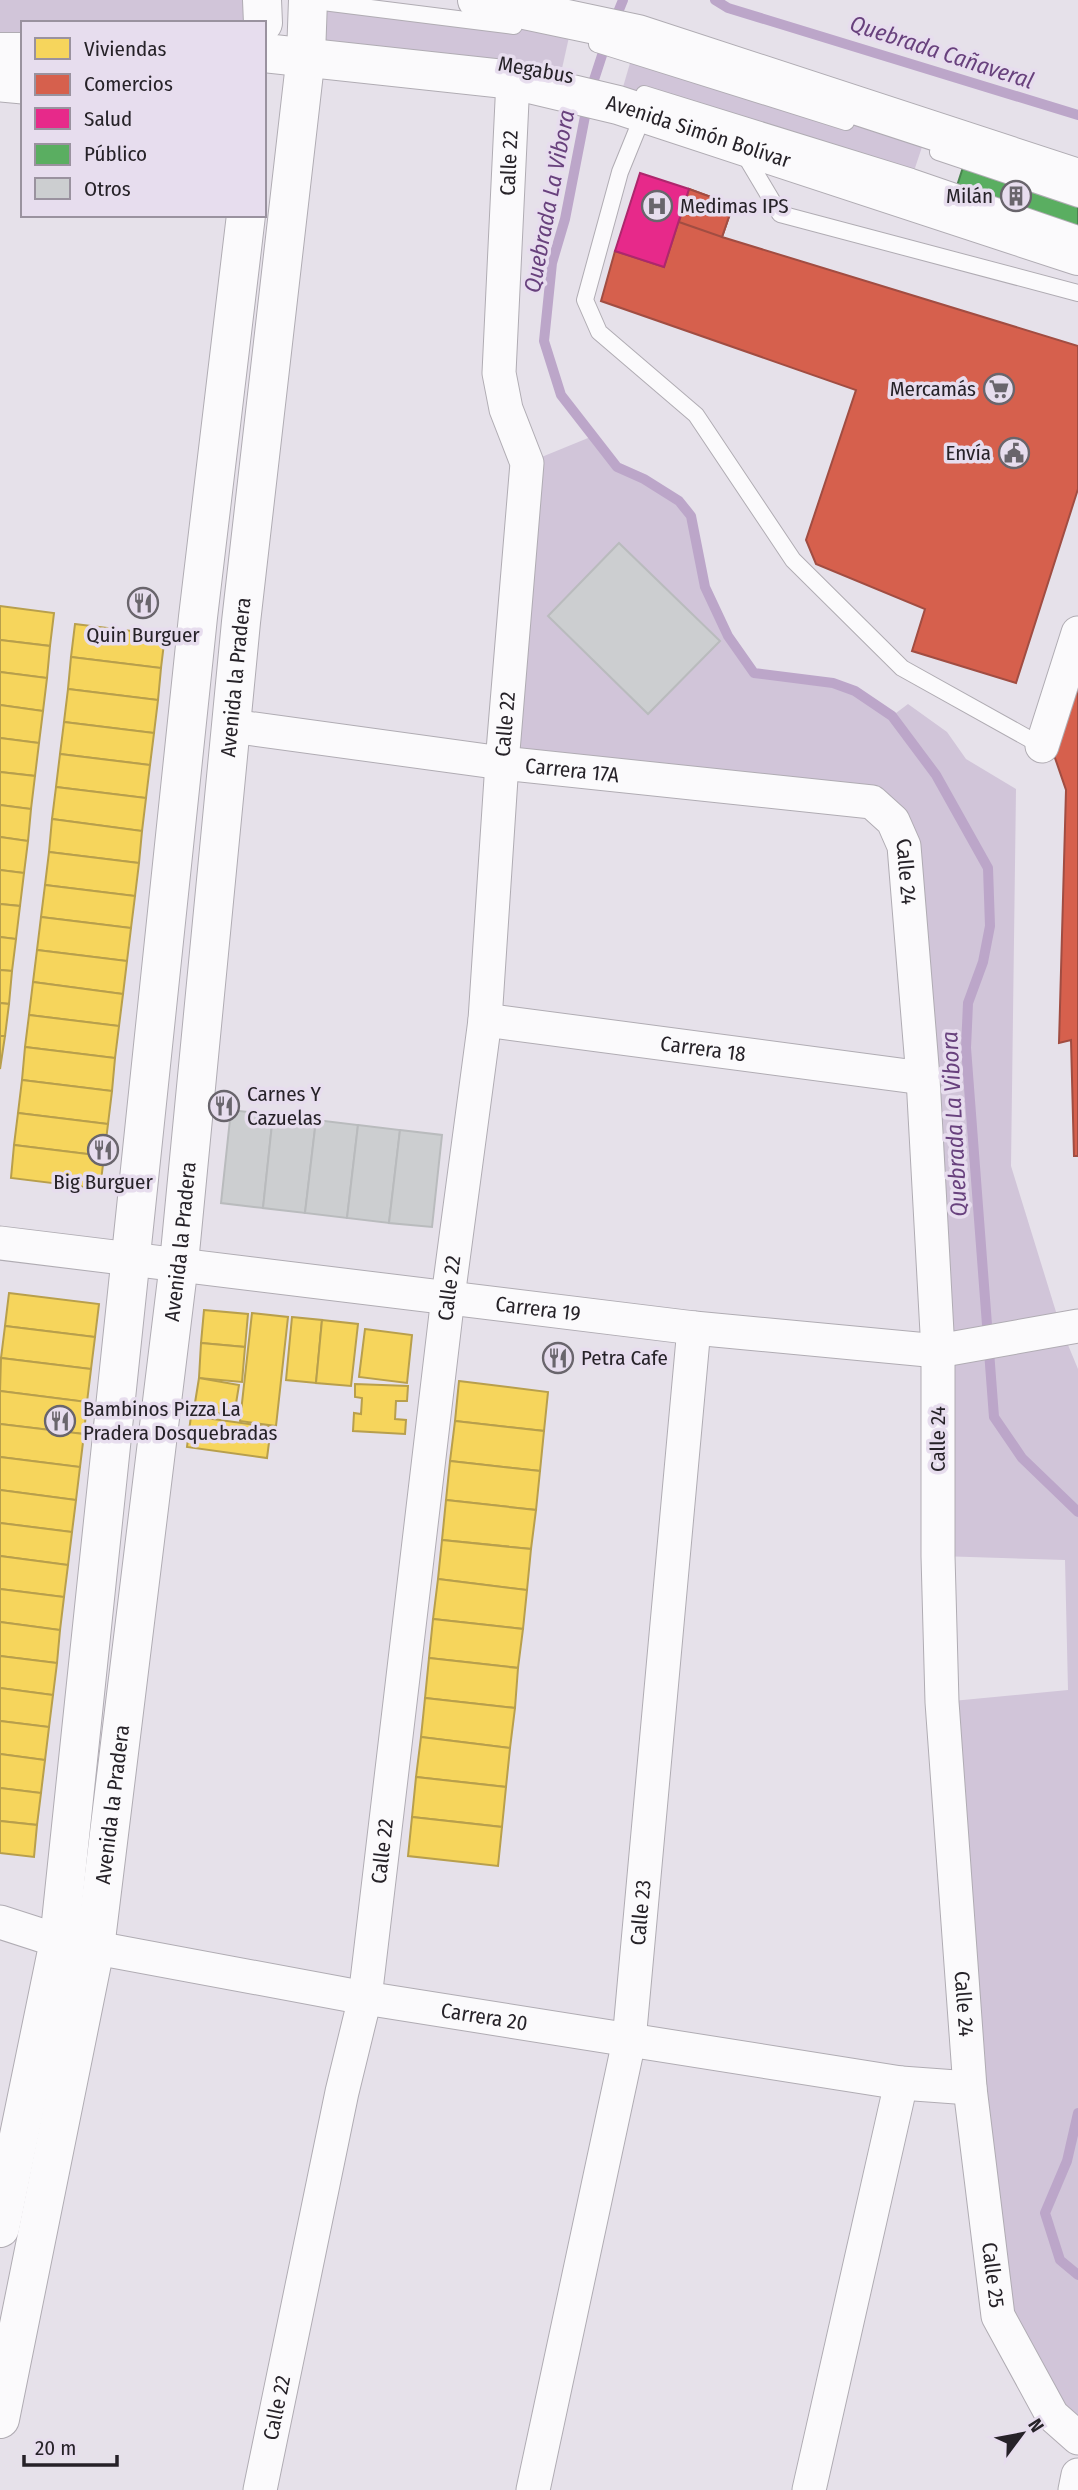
<svg xmlns="http://www.w3.org/2000/svg" width="1078" height="2490" viewBox="0 0 1078 2490" font-family="'Fira Sans Condensed',sans-serif">
<style>
.green{fill:#d1c5d9}
.homes{fill:#f6d55c;stroke:#b89f4c;stroke-width:2}
.shops{fill:#d6604d;stroke:#a14d42;stroke-width:2}
.health{fill:#e7298a;stroke:#ad276d;stroke-width:2}
.public{fill:#5aae61;stroke:#4a8450;stroke-width:2}
.lines{fill:none;stroke-linecap:round;stroke-linejoin:round}
.stream{stroke:#bca6c9;stroke-width:10}
.building{fill:#ccced0;stroke:#b9bbbd;stroke-width:2}
.service-casing{stroke:#b0acb3;stroke-width:18}
.minor-casing{stroke:#b0acb3;stroke-width:35}
.tertiary-casing{stroke:#b0acb3;stroke-width:40}
.primary-casing{stroke:#b0acb3;stroke-width:40}
.service{stroke:#fbfafc;stroke-width:16}
.minor{stroke:#fbfafc;stroke-width:33}
.tertiary{stroke:#fbfafc;stroke-width:38}
.primary{stroke:#fbfafc;stroke-width:38}
.labels{text-anchor:middle;stroke-width:7;stroke-linejoin:round;paint-order:stroke}
.street-label{font-size:21px;fill:#262228;stroke:#e7ddee}
.poi-label{font-size:21px;fill:#262228;stroke:#e7ddee;text-anchor:start}
.water-label{font-size:23px;font-style:italic;fill:#68417d;stroke:#e7ddee}
</style>
<rect width="100%" height="100%" fill="#e6e1ea"/>
<!-- green -->
<g class="green">
<path d="M0 0H262L263 23H23V34H0Z"/>
<path d="M308 0 512 26 569 37 561 73 306 40Z"/>
<path d="M633 53 922 147 912 177 623 87Z"/>
<path d="M593 436 617 467 644 479 679 501 691 516 706 587 728 636 754 673 833 683 855 691 892 716 908 704 947 732 966 759 1016 789 1011 1166 1061 1328 1078 1369V2438L998 2316 942 1702 1068 1690 1065 1560 938 1556 893 821 502 763 527 463Z"/>
</g>
<!-- homes -->
<g class="homes">
<path d="M0 606 54 613 50 646 0 640Z"/>
<path d="M75 624 165 635 161 668 71 657Z"/>
<path d="M0 640 50 646 47 678 0 672Z"/>
<path d="M71 657 161 668 158 700 68 689Z"/>
<path d="M0 672 47 678 43 711 0 705Z"/>
<path d="M68 689 158 700 154 733 64 722Z"/>
<path d="M0 705 43 711 39 743 0 738Z"/>
<path d="M64 722 154 733 150 765 60 754Z"/>
<path d="M0 738 39 743 35 776 0 772Z"/>
<path d="M60 754 150 765 146 798 56 787Z"/>
<path d="M0 772 35 776 31 809 0 805Z"/>
<path d="M56 787 146 798 142 831 52 819Z"/>
<path d="M0 805 31 809 28 841 0 837Z"/>
<path d="M52 819 142 831 139 863 49 852Z"/>
<path d="M0 837 28 841 24 873 0 870Z"/>
<path d="M49 852 139 863 135 896 45 885Z"/>
<path d="M0 870 24 873 20 906 0 904Z"/>
<path d="M45 885 135 896 131 928 41 917Z"/>
<path d="M0 904 20 906 16 939 0 937Z"/>
<path d="M41 917 131 928 127 961 37 950Z"/>
<path d="M0 937 16 939 12 971 0 970Z"/>
<path d="M37 950 127 961 123 994 33 982Z"/>
<path d="M0 970 12 971 9 1004 0 1003Z"/>
<path d="M33 982 123 994 119 1026 29 1015Z"/>
<path d="M0 1003 9 1004 5 1036H0Z"/>
<path d="M29 1015 119 1026 115 1058 25 1047Z"/>
<path d="M0 1036H5L0 1069Z"/>
<path d="M25 1047 115 1058 112 1091 22 1080Z"/>
<path d="M22 1080 112 1091 108 1124 18 1113Z"/>
<path d="M18 1113 108 1124 104 1156 14 1145Z"/>
<path d="M14 1145 104 1156 100 1189 11 1178Z"/>
<path d="M9 1293 99 1304 95 1337 5 1326Z"/>
<path d="M204 1310 248 1314 245 1347 201 1343Z"/>
<path d="M252 1313 288 1317 276 1426 240 1421Z"/>
<path d="M292 1317 322 1320 316 1383 286 1380Z"/>
<path d="M322 1320 358 1324 351 1386 316 1383Z"/>
<path d="M5 1326 95 1337 91 1369 1 1358Z"/>
<path d="M365 1329 412 1335 407 1383 359 1377Z"/>
<path d="M201 1343 245 1347 242 1382 199 1378Z"/>
<path d="M1 1358 91 1369 87 1402 0 1391Z"/>
<path d="M199 1378 239 1385 234 1416 194 1409Z"/>
<path d="M459 1381 548 1392 544 1431 455 1421Z"/>
<path d="M355 1384 408 1386 407 1401H396L395 1419 406 1420 405 1434 353 1431 354 1413 361 1414 362 1398 355 1397Z"/>
<path d="M0 1391 87 1402 84 1434 0 1424Z"/>
<path d="M191 1416 271 1427 267 1458 187 1447Z"/>
<path d="M455 1421 544 1431 540 1471 450 1461Z"/>
<path d="M0 1424 84 1434 80 1467 0 1457Z"/>
<path d="M0 1457 80 1467 76 1500 0 1490Z"/>
<path d="M450 1461 540 1471 536 1510 446 1500Z"/>
<path d="M0 1490 76 1500 72 1532 0 1523Z"/>
<path d="M446 1500 536 1510 531 1549 442 1540Z"/>
<path d="M0 1523 72 1532 68 1565 0 1556Z"/>
<path d="M442 1540 531 1549 527 1590 438 1579Z"/>
<path d="M0 1556 68 1565 64 1597 0 1589Z"/>
<path d="M438 1579 527 1590 523 1629 433 1619Z"/>
<path d="M0 1589 64 1597 60 1630 0 1622Z"/>
<path d="M433 1619 523 1629 518 1668 429 1658Z"/>
<path d="M0 1622 60 1630 57 1663 0 1656Z"/>
<path d="M0 1656 57 1663 53 1695 0 1688Z"/>
<path d="M429 1658 518 1668 515 1708 425 1698Z"/>
<path d="M0 1688 53 1695 49 1727 0 1721Z"/>
<path d="M425 1698 515 1708 510 1748 421 1737Z"/>
<path d="M0 1721 49 1727 45 1760 0 1754Z"/>
<path d="M421 1737 510 1748 506 1787 416 1777Z"/>
<path d="M0 1754 45 1760 41 1793 0 1788Z"/>
<path d="M416 1777 506 1787 502 1827 412 1817Z"/>
<path d="M0 1788 41 1793 37 1825 0 1821Z"/>
<path d="M412 1817 502 1827 498 1866 408 1856Z"/>
<path d="M0 1821 37 1825 34 1857 0 1853Z"/>
</g>
<!-- shops -->
<g class="shops">
<path d="M689 189 733 205 722 237 1078 346V489L1016 683 912 651 925 609 816 564 806 540 856 390 601 301 615 251 664 267Z"/>
<path d="M689 189 733 205 722 237 679 222Z"/>
<path d="M1078 688V1156H1074L1071 1040 1059 1043 1066 790 1054 755Z"/>
</g>
<!-- health -->
<path class="health" d="M640 173 689 189 664 267 615 251Z"/>
<!-- public -->
<path class="public" d="M965 161 1078 199V234L955 192Z"/>
<g class="lines">
<!-- stream -->
<g class="stream">
<path d="M715 0 728 8 1078 115"/>
<path d="M614 22 623 0"/>
<path d="M590 92 606 43"/>
<path d="M587 106 565 219 552 263 544 341 561 395 617 467 644 479 679 501 691 516 705 587 728 636 754 673 833 683 855 691 892 716 936 775 988 868 990 926 983 962 968 1003 966 1048 994 1417 1022 1458 1078 1512"/>
<path d="M1078 2113 1067 2161 1045 2213 1060 2260 1078 2275"/>
</g>
</g>
<!-- building -->
<g class="building">
<path d="M619 543 720 641 648 714 548 616Z"/>
<path d="M231 1110 273 1115 263 1208 221 1203Z"/>
<path d="M273 1115 316 1120 305 1213 263 1208Z"/>
<path d="M316 1120 358 1125 347 1218 305 1213Z"/>
<path d="M358 1125 400 1130 389 1223 347 1218Z"/>
<path d="M400 1130 442 1135 432 1227 389 1223Z"/>
</g>
<g class="lines">
<!-- service casing -->
<g class="service-casing">
<g id="service">
<path d="M307 0 514 26"/>
<path d="M597 44 846 122"/>
<path d="M644 94 912 177 1078 234"/>
<path d="M644 113 620 172 585 300 599 332 696 415 793 560 902 668 1042 746"/>
<path d="M743 152 780 214 1078 293"/>
<path d="M938 152 1078 199"/>
</g>
</g>
<!-- minor casing -->
<g class="minor-casing">
<g id="minor">
<path d="M0 85 23 87"/>
<path id="s1" d="M232 726 502 763 872 802 893 821 904 846 923 1078 938 1351V1556L942 1702 970 2088 998 2316 1052 2415 1078 2438"/>
<path d="M1042 746 1078 633"/>
<path id="s2" d="M485 1020 923 1078"/>
<path id="s3" d="M0 1243 694 1328 938 1351 1078 1326"/>
<path id="s4" d="M0 1922 59 1941 365 1998 901 2083 970 2088"/>
<path id="s5" d="M260 2490 342 2092 365 1998 448 1297 485 1020 502 763 527 463 506 409 499 373 513 80"/>
<path id="s6" d="M533 2490 629 2041 694 1328"/>
<path d="M809 2490 901 2083"/>
<path d="M1075 2490 1078 2475"/>
</g>
</g>
<!-- tertiary casing -->
<g class="tertiary-casing">
<g id="tertiary">
<path d="M262 0 263 23"/>
<path d="M0 2228 59 1941 198 617 246 215"/>
<path id="s7" d="M0 2419 95 1948 179 1263 241 622 306 55 308 0"/>
</g>
</g>
<!-- primary casing -->
<g class="primary-casing">
<g id="primary">
<path d="M477 0 638 34 1078 178"/>
<path d="M0 52H23"/>
<path id="s8" d="M264 53 513 80 618 105 1078 256"/>
</g>
</g>
<!-- service -->
<use href="#service" class="service"/>
<!-- minor -->
<use href="#minor" class="minor"/>
<!-- tertiary -->
<use href="#tertiary" class="tertiary"/>
<!-- primary -->
<use href="#primary" class="primary"/>
</g>
<!-- icons -->
<defs>
<g id="building-ring" transform="scale(1.575)"><circle r="9.5" fill="#e7ddee" stroke="#69656c" stroke-width="1.5"/><path d="M-4-6H4V6H1V3H-1V6H-4ZM-2.5-4.3h1.7v1.8h-1.7ZM.8-4.3h1.7v1.8H.8ZM-2.5-1h1.7V.8h-1.7ZM.8-1h1.7V.8H.8Z" fill="#69656c"/></g>
<g id="hospital-ring" transform="scale(1.575)"><circle r="9.5" fill="#e7ddee" stroke="#69656c" stroke-width="1.5"/><path d="M-5-5h3v3.5h4V-5h3V5h-3V1.5h-4V5h-3Z" fill="#69656c"/></g>
<g id="supermarket-ring" transform="scale(1.575)"><circle r="9.5" fill="#e7ddee" stroke="#69656c" stroke-width="1.5"/><path d="M-6-5.5h2.5l.6 2H6L4.5 2H-2.5L-4.4-4H-6ZM-1.5 3.2a1.3 1.3 0 1 0 .1 0ZM3 3.2a1.3 1.3 0 1 0 .1 0Z" fill="#69656c"/></g>
<g id="civic-ring" transform="scale(1.575)"><circle r="9.5" fill="#e7ddee" stroke="#69656c" stroke-width="1.5"/><path d="M-.6-6.5H3V-4.5H.6V-3L4-1V1h2V6H-6V1h2V-1L-.6-3ZM-1.2 2.5V6h2.4V2.5Z" fill="#69656c"/></g>
<g id="restaurant-ring" transform="scale(1.575)"><circle r="9.5" fill="#e7ddee" stroke="#69656c" stroke-width="1.5"/><path d="M-5-6h1v4h1v-4h1v4h1v-4h1v5L-1.5 .5V6h-2V.5L-5-1ZM5-6V6H3V1.5H1.5Q1.5-4 5-6Z" fill="#69656c"/></g>
</defs>
<g fill-rule="evenodd">
<use href="#building-ring" x="1016" y="196"/>
<use href="#hospital-ring" x="657" y="206"/>
<use href="#supermarket-ring" x="999" y="389"/>
<use href="#civic-ring" x="1014" y="453"/>
<use href="#restaurant-ring" x="143" y="603"/>
<use href="#restaurant-ring" x="224" y="1106"/>
<use href="#restaurant-ring" x="103" y="1150"/>
<use href="#restaurant-ring" x="558" y="1358"/>
<use href="#restaurant-ring" x="60" y="1421"/>
</g>
<g class="labels">
<!-- street labels -->
<g class="street-label">
<text transform="translate(536 70) rotate(10)" y="7">Megabus</text>
<text dy="7" stroke="none"><textPath href="#s8" startOffset="443">Avenida Simón Bolívar</textPath></text>
<text dy="7" stroke="none"><textPath href="#s5" startOffset="2352">Calle 22</textPath></text>
<text dy="7" stroke="none"><textPath href="#s7" startOffset="1759">Avenida la Pradera</textPath></text>
<text dy="7" stroke="none"><textPath href="#s5" startOffset="1785">Calle 22</textPath></text>
<text dy="7" stroke="none"><textPath href="#s1" startOffset="343">Carrera 17A</textPath></text>
<text dy="7" stroke="none"><textPath href="#s1" startOffset="726">Calle 24</textPath></text>
<text dy="7" stroke="none"><textPath href="#s2" startOffset="220">Carrera 18</textPath></text>
<text dy="7" stroke="none"><textPath href="#s7" startOffset="1192">Avenida la Pradera</textPath></text>
<text dy="7" stroke="none"><textPath href="#s5" startOffset="1218">Calle 22</textPath></text>
<text dy="7" stroke="none"><textPath href="#s3" startOffset="542">Carrera 19</textPath></text>
<text transform="translate(938 1439) rotate(-90)" y="7">Calle 24</text>
<text dy="7" stroke="none"><textPath href="#s7" startOffset="625">Avenida la Pradera</textPath></text>
<text dy="7" stroke="none"><textPath href="#s5" startOffset="651">Calle 22</textPath></text>
<text dy="7" stroke="none"><textPath href="#s6" startOffset="588">Calle 23</textPath></text>
<text dy="7" stroke="none"><textPath href="#s1" startOffset="1860">Calle 24</textPath></text>
<text dy="7" stroke="none"><textPath href="#s4" startOffset="494">Carrera 20</textPath></text>
<text dy="7" stroke="none"><textPath href="#s1" startOffset="2133">Calle 25</textPath></text>
<text dy="7" stroke="none"><textPath href="#s5" startOffset="84">Calle 22</textPath></text>
</g>
<!-- poi labels -->
<g class="poi-label">
<text x="993" y="203" text-anchor="end">Milán</text>
<text x="680" y="213">Medimas IPS</text>
<text x="976" y="396" text-anchor="end">Mercamás</text>
<text x="991" y="460" text-anchor="end">Envía</text>
<text x="143" y="642" text-anchor="middle">Quin Burguer</text>
<text x="247" y="1101">Carnes Y<tspan x="247" dy="24">Cazuelas</tspan></text>
<text x="103" y="1189" text-anchor="middle">Big Burguer</text>
<text x="581" y="1365">Petra Cafe</text>
<text x="83" y="1416">Bambinos Pizza La<tspan x="83" dy="24">Pradera Dosquebradas</tspan></text>
</g>
<!-- water labels -->
<g class="water-label">
<text transform="translate(942 52) rotate(18)" y="8">Quebrada Cañaveral</text>
<text transform="translate(549 201) rotate(-79)" y="8">Quebrada La Vibora</text>
<text transform="translate(954 1124) rotate(-93)" y="8">Quebrada La Vibora</text>
</g>
</g>
<!-- legend -->
<rect x="21" y="21" width="245" height="196" fill="#e7ddee" stroke="#9a929f" stroke-width="2"/>
<rect x="35" y="38" width="35" height="21" fill="#f6d55c" stroke="#9a929f" stroke-width="2"/>
<text x="84" y="56" font-size="21" fill="#262228">Viviendas</text>
<rect x="35" y="74" width="35" height="21" fill="#d6604d" stroke="#9a929f" stroke-width="2"/>
<text x="84" y="91" font-size="21" fill="#262228">Comercios</text>
<rect x="35" y="108" width="35" height="21" fill="#e7298a" stroke="#9a929f" stroke-width="2"/>
<text x="84" y="126" font-size="21" fill="#262228">Salud</text>
<rect x="35" y="144" width="35" height="21" fill="#5aae61" stroke="#9a929f" stroke-width="2"/>
<text x="84" y="161" font-size="21" fill="#262228">Público</text>
<rect x="35" y="178" width="35" height="21" fill="#ccced0" stroke="#9a929f" stroke-width="2"/>
<text x="84" y="196" font-size="21" fill="#262228">Otros</text>
<!-- north arrow -->
<g transform="translate(1022 2434) rotate(58)" stroke="#e7ddee" stroke-width="5" paint-order="stroke">
<path d="M0-5L12 26L0 18L-12 26Z" fill="#262228"/>
<text y="-10" font-size="19" font-weight="bold" text-anchor="middle" fill="#262228">N</text>
</g>
<!-- scale -->
<path d="M24 2455v10h93v-10" fill="none" stroke="#262228" stroke-width="3.5"/>
<text x="35" y="2455" font-size="21" fill="#262228" stroke="#e7ddee" stroke-width="5" paint-order="stroke">20 m</text>
</svg>
